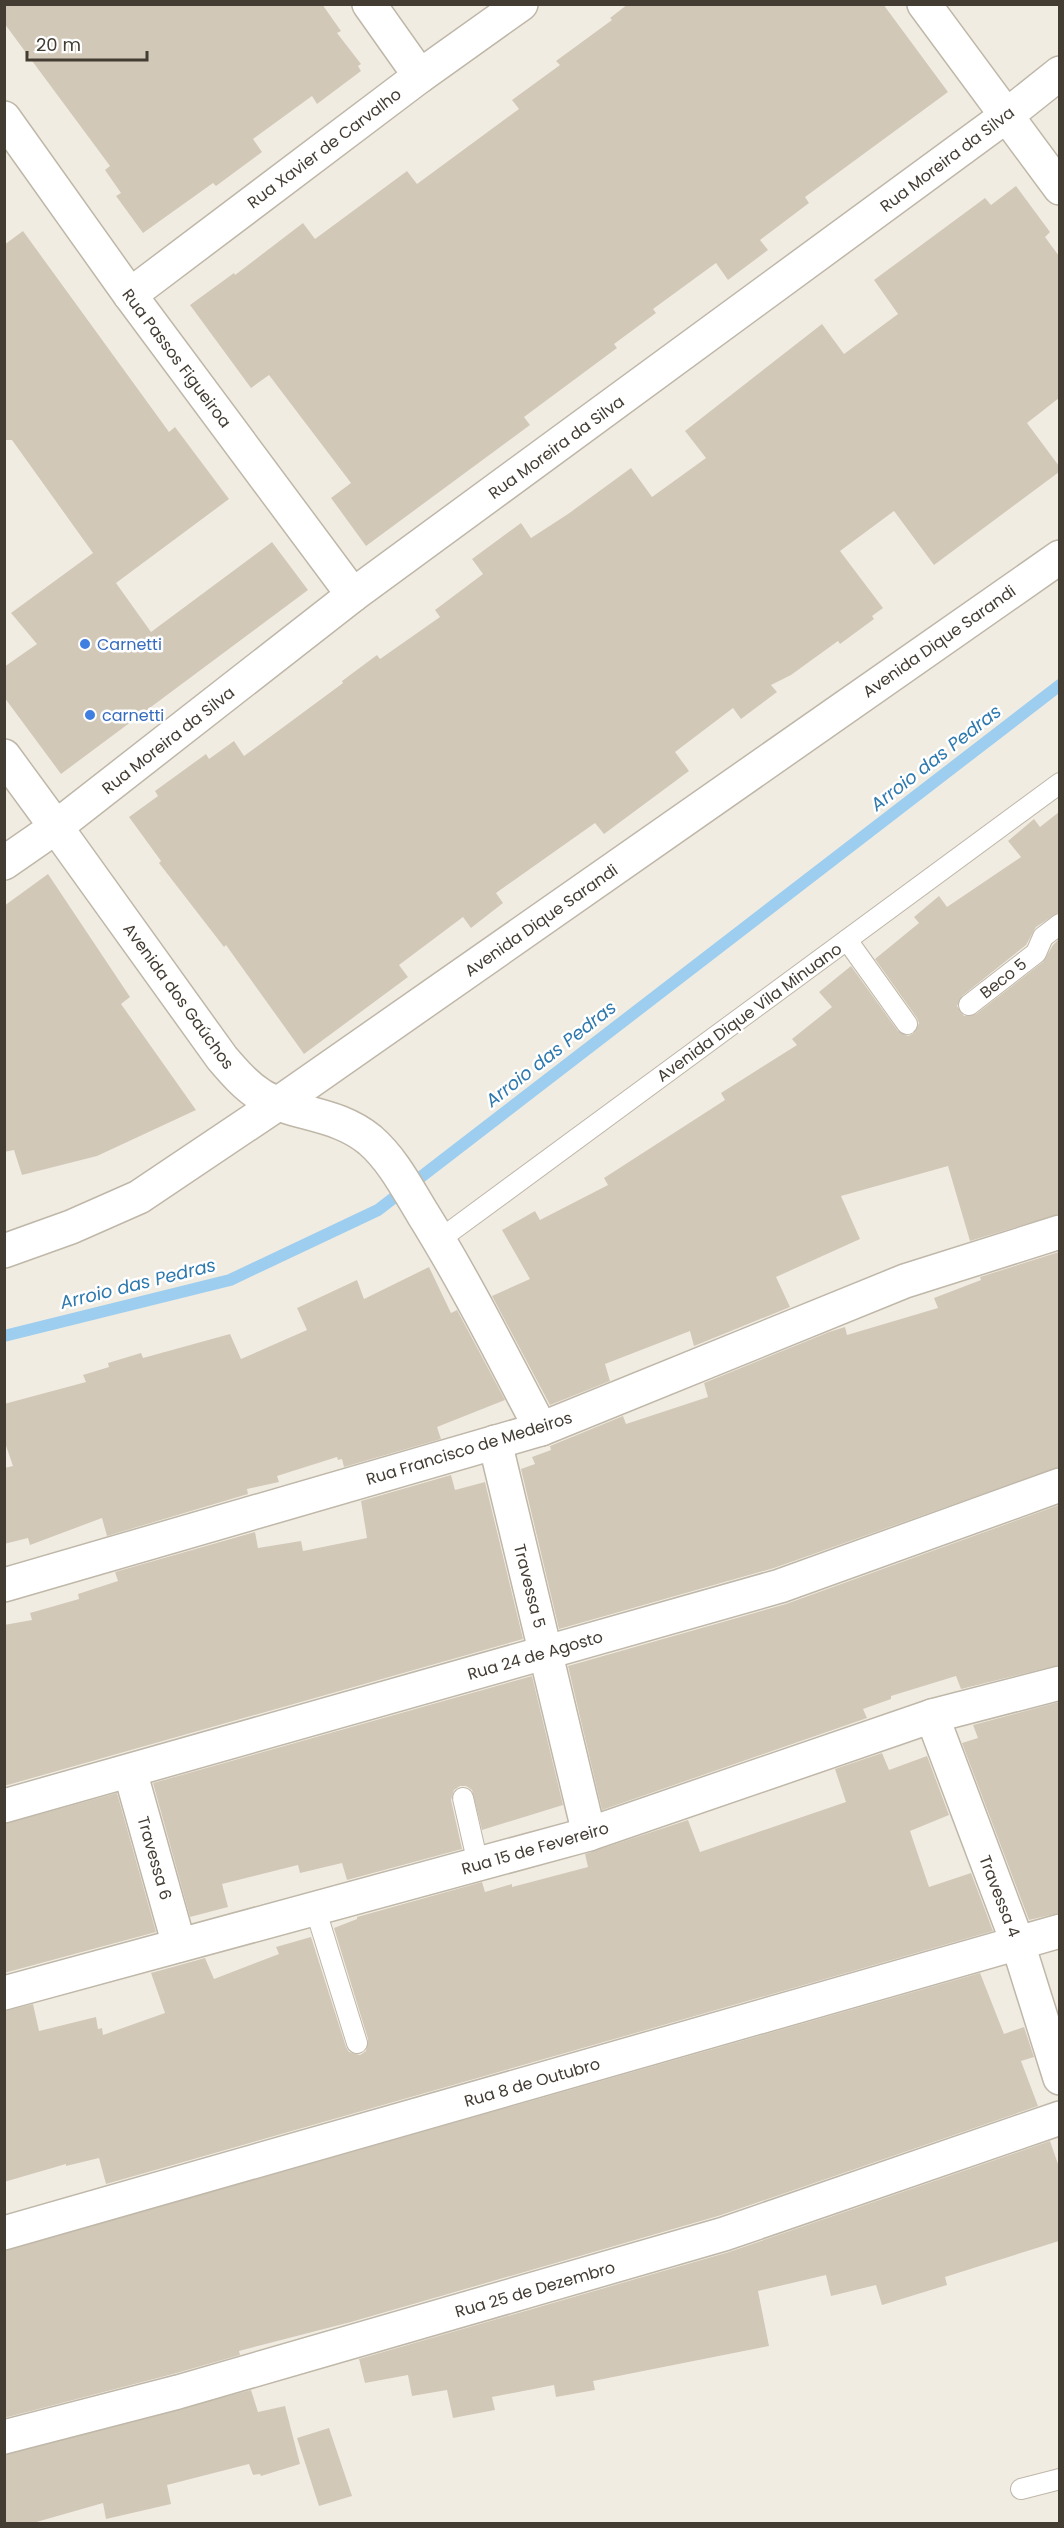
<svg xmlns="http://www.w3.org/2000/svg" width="1064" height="2528" viewBox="0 0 1064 2528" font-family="Poppins,sans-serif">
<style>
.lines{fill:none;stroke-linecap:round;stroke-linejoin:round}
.stream{stroke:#9dceef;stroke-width:12}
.building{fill:#d2c8b8}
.service-casing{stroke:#bfb7a8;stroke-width:22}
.minor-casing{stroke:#bfb7a8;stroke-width:36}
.tertiary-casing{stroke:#bfb7a8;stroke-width:36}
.service{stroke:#fff;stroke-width:20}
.minor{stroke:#fff;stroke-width:33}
.tertiary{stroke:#fff;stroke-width:33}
.shop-dot{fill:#3f7fe0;stroke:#fff;stroke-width:2}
.labels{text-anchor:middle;stroke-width:5;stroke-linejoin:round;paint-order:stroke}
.street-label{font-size:16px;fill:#423c33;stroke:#fff}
.shop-label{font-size:16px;fill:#366cbe;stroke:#fff;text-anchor:start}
.water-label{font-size:18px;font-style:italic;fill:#2d78ad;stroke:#fff}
</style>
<rect width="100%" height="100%" fill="#f1ece2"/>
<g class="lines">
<!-- stream -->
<path class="stream" d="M4 1336 230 1280 378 1210 1060 685"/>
</g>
<!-- building -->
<g class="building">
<path d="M4 4H322L341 31 337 33 361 64 358 66 361 71 317 104 312 96 253 139 262 152 216 186 213 183 143 233 116 196 121 193 105 170 110 166 4 23Z"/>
<path d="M628 4H883L948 92 805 197 809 203 760 240 768 250 728 280 716 263 653 309 656 313 614 344 617 348 524 417 530 425 366 546 331 498 351 483 269 375 251 388 190 305 234 273 235 275 303 223 315 239 407 171 417 184 519 109 512 100 560 65 556 61 612 20 610 18Z"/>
<path d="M1016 186 1050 232 1045 237 1059 256V398L1027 423 1059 466V472L934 565 894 511 840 551 883 608 872 616 874 619 840 644 838 641 791 675 771 685 777 692 741 719 733 708 675 752 689 771 604 834 595 823 496 893 503 903 471 928 463 917 399 965 408 977 304 1054 226 945 224 947 159 863 161 861 129 817 158 796 155 791 206 754 209 759 234 741 244 756 343 683 342 681 377 655 380 659 440 617 435 610 483 574 472 559 521 523 531 538 568 514 631 468 652 497 706 458 685 431 822 324 844 354 898 314 874 280 985 198 991 205Z"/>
<path d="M23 231 169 432 175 427 229 499 116 583 151 632 272 542 308 590 61 774 4 697V667L37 644 11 613 93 553 12 440H4V245Z"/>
<path d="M1059 812V912L1036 927 1026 945 962 996 957 1006 964 1016 976 1014 1043 962 1053 945 1059 939V1214L970 1241 948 1166 841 1196 860 1239 776 1277 790 1307 694 1346 690 1331 605 1364 610 1381 550 1405 492 1296 530 1279 502 1230 535 1211 540 1220 608 1185 604 1178 725 1100 721 1093 797 1045 792 1039 832 1007 819 992 851 966 898 1031 908 1036 914 1033 919 1023 917 1018 875 959 919 923 914 917 939 896 947 907 1021 857 1008 841 1034 819 1040 827Z"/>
<path d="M48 874 130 997 121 1004 196 1110 97 1156 22 1175 14 1150 4 1152V906Z"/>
<path d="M1059 1252V1467L774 1568 559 1629 521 1469 535 1464 532 1457 551 1450 550 1446 623 1416 626 1424 708 1397 704 1383 829 1332 845 1327 847 1335 938 1308 934 1298 981 1280 980 1277Z"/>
<path d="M429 1267 451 1313 457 1310 505 1400 437 1427 441 1439 344 1467 342 1459 338 1460 337 1457 277 1476 279 1482 247 1489 248 1494 107 1536 102 1518 30 1545 28 1538 4 1544V1468L13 1466 4 1440V1404L86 1382 83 1375 109 1367 108 1363 141 1353 143 1358 230 1334 241 1359 307 1330 297 1308 357 1280 364 1299Z"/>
<path d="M451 1475 455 1490 485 1482 523 1639 4 1786V1625L32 1620 30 1613 79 1599 78 1594 118 1581 115 1572 255 1532 258 1548 301 1541 303 1551 367 1538 361 1501Z"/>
<path d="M1059 1505V1665L961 1689 956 1676 891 1696V1699L863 1709 867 1718 602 1810 568 1666 786 1604Z"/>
<path d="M532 1676 563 1805 482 1830 472 1790 466 1786H460L454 1790 451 1800 462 1849 347 1880 342 1863 300 1873 298 1865 222 1884 228 1907 190 1917 153 1783Z"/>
<path d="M1059 1702V1913L1029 1920 962 1743 978 1738 973 1725Z"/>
<path d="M882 1753 889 1770 927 1756 949 1815 910 1831 929 1887 971 1873 993 1931 106 2184 99 2158 66 2166V2164L4 2182V2011L33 2004 39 2031 96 2017 98 2029 102 2028 103 2035 165 2013 151 1973 205 1958 214 1979 279 1954 276 1947 311 1937 346 2047 349 2052 360 2055 366 2051 368 2039 334 1928 357 1919V1917L482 1882 485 1892 512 1884V1887L588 1867 585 1854 688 1820 700 1852 846 1802 835 1769Z"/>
<path d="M117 1793 156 1932 4 1973V1824Z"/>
<path d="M980 1973 1004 2034 1024 2027 1034 2057 1021 2061 1038 2106 718 2216 351 2322 239 2351 240 2355 173 2374 4 2418V2251Z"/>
<path d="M1050 2141 1059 2167V2241L945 2277 947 2285 882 2305 876 2285 831 2296 826 2275 758 2291 769 2346 593 2381 595 2390 556 2397 554 2385 492 2397 495 2410 453 2418 447 2390 412 2396 408 2375 365 2383 359 2359 729 2252Z"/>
<path d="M251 2390 258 2412 285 2406 300 2464 261 2476 260 2474 253 2475 249 2464 167 2485 171 2504 106 2519 103 2503 33 2523H4V2455Z"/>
<path d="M329 2428 352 2496 319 2506 297 2438Z"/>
</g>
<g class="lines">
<!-- service casing -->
<g class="service-casing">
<g id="service">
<path d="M847 940 907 1024"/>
<path d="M969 1005 1036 953 1043 937 1060 924"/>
<path d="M439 1240 1060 783"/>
<path d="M463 1798 478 1864"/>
<path d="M315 1908 357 2043"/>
<path d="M1021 2489 1060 2479"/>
</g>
</g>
<!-- minor casing -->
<g class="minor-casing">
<g id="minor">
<path d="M369 4 420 76"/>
<path d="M924 4 1060 188"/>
<path d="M4 118 130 295 353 595"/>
<path d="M130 295 420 76 521 4"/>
<path d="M4 863 56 827 222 1058C234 1072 246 1086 262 1096 297 1116 336 1112 370 1140 393 1160 407 1188 423 1214 466 1283 503 1357 541 1429"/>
<path d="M4 1251 71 1227 139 1197 279 1103 1060 557"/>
<path d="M495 1442 589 1834"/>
<path d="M4 1585 541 1429 905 1281 1060 1232"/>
<path d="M932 1716 1018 1944 1060 2078"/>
<path d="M130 1771 179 1945"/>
<path d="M4 1806 780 1586 1060 1485"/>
<path d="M4 1993 589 1834 932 1716 1060 1683"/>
<path d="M4 2233 1060 1931"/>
<path d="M4 2437 178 2392 724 2234 1060 2118"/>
</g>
</g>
<!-- tertiary casing -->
<g class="tertiary-casing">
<path id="tertiary" d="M4 756 56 827 353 595 1006 116 1060 73"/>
</g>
<!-- service -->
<use href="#service" class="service"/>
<!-- minor -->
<use href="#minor" class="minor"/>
<!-- tertiary -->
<use href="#tertiary" class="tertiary"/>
</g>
<!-- markers -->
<g class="shop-dot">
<circle cx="85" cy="644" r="6"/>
<circle cx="90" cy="715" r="6"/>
</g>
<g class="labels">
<!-- street labels -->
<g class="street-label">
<text transform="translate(324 148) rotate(-37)" y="6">Rua Xavier de Carvalho</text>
<text transform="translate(947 159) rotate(-37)" y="6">Rua Moreira da Silva</text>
<text transform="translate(177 358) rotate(53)" y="6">Rua Passos Figueiroa</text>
<text transform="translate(556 447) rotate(-36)" y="6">Rua Moreira da Silva</text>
<text transform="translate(939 641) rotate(-35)" y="6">Avenida Dique Sarandi</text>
<text transform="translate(168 740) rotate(-38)" y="6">Rua Moreira da Silva</text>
<text transform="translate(541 920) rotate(-35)" y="6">Avenida Dique Sarandi</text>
<text transform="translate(1003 978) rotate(-38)" y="6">Beco 5</text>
<text transform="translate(179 996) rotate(54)" y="6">Avenida dos Gaúchos</text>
<text transform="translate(749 1012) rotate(-36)" y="6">Avenida Dique Vila Minuano</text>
<text transform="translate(469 1448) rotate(-17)" y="6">Rua Francisco de Medeiros</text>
<text transform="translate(530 1586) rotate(76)" y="6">Travessa 5</text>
<text transform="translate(535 1655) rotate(-16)" y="6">Rua 24 de Agosto</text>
<text transform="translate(535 1848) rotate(-16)" y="6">Rua 15 de Fevereiro</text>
<text transform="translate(155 1858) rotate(74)" y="6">Travessa 6</text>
<text transform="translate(1000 1896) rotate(69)" y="6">Travessa 4</text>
<text transform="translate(532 2082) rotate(-16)" y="6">Rua 8 de Outubro</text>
<text transform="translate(535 2289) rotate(-16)" y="6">Rua 25 de Dezembro</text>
</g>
<!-- shop labels -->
<g class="shop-label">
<text x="97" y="650">Carnetti</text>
<text x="102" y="721">carnetti</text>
</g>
<!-- water labels -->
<g class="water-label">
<text transform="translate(936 758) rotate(-38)" y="6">Arroio das Pedras</text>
<text transform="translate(551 1054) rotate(-38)" y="6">Arroio das Pedras</text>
<text transform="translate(138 1284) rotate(-14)" y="6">Arroio das Pedras</text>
</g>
</g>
<!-- border -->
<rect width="1064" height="2528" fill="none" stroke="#423c33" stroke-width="12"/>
<!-- scale -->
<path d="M27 51v9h120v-9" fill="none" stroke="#423c33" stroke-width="3"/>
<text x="36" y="51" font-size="18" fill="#423c33" stroke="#ffffff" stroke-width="4.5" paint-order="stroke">20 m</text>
</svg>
